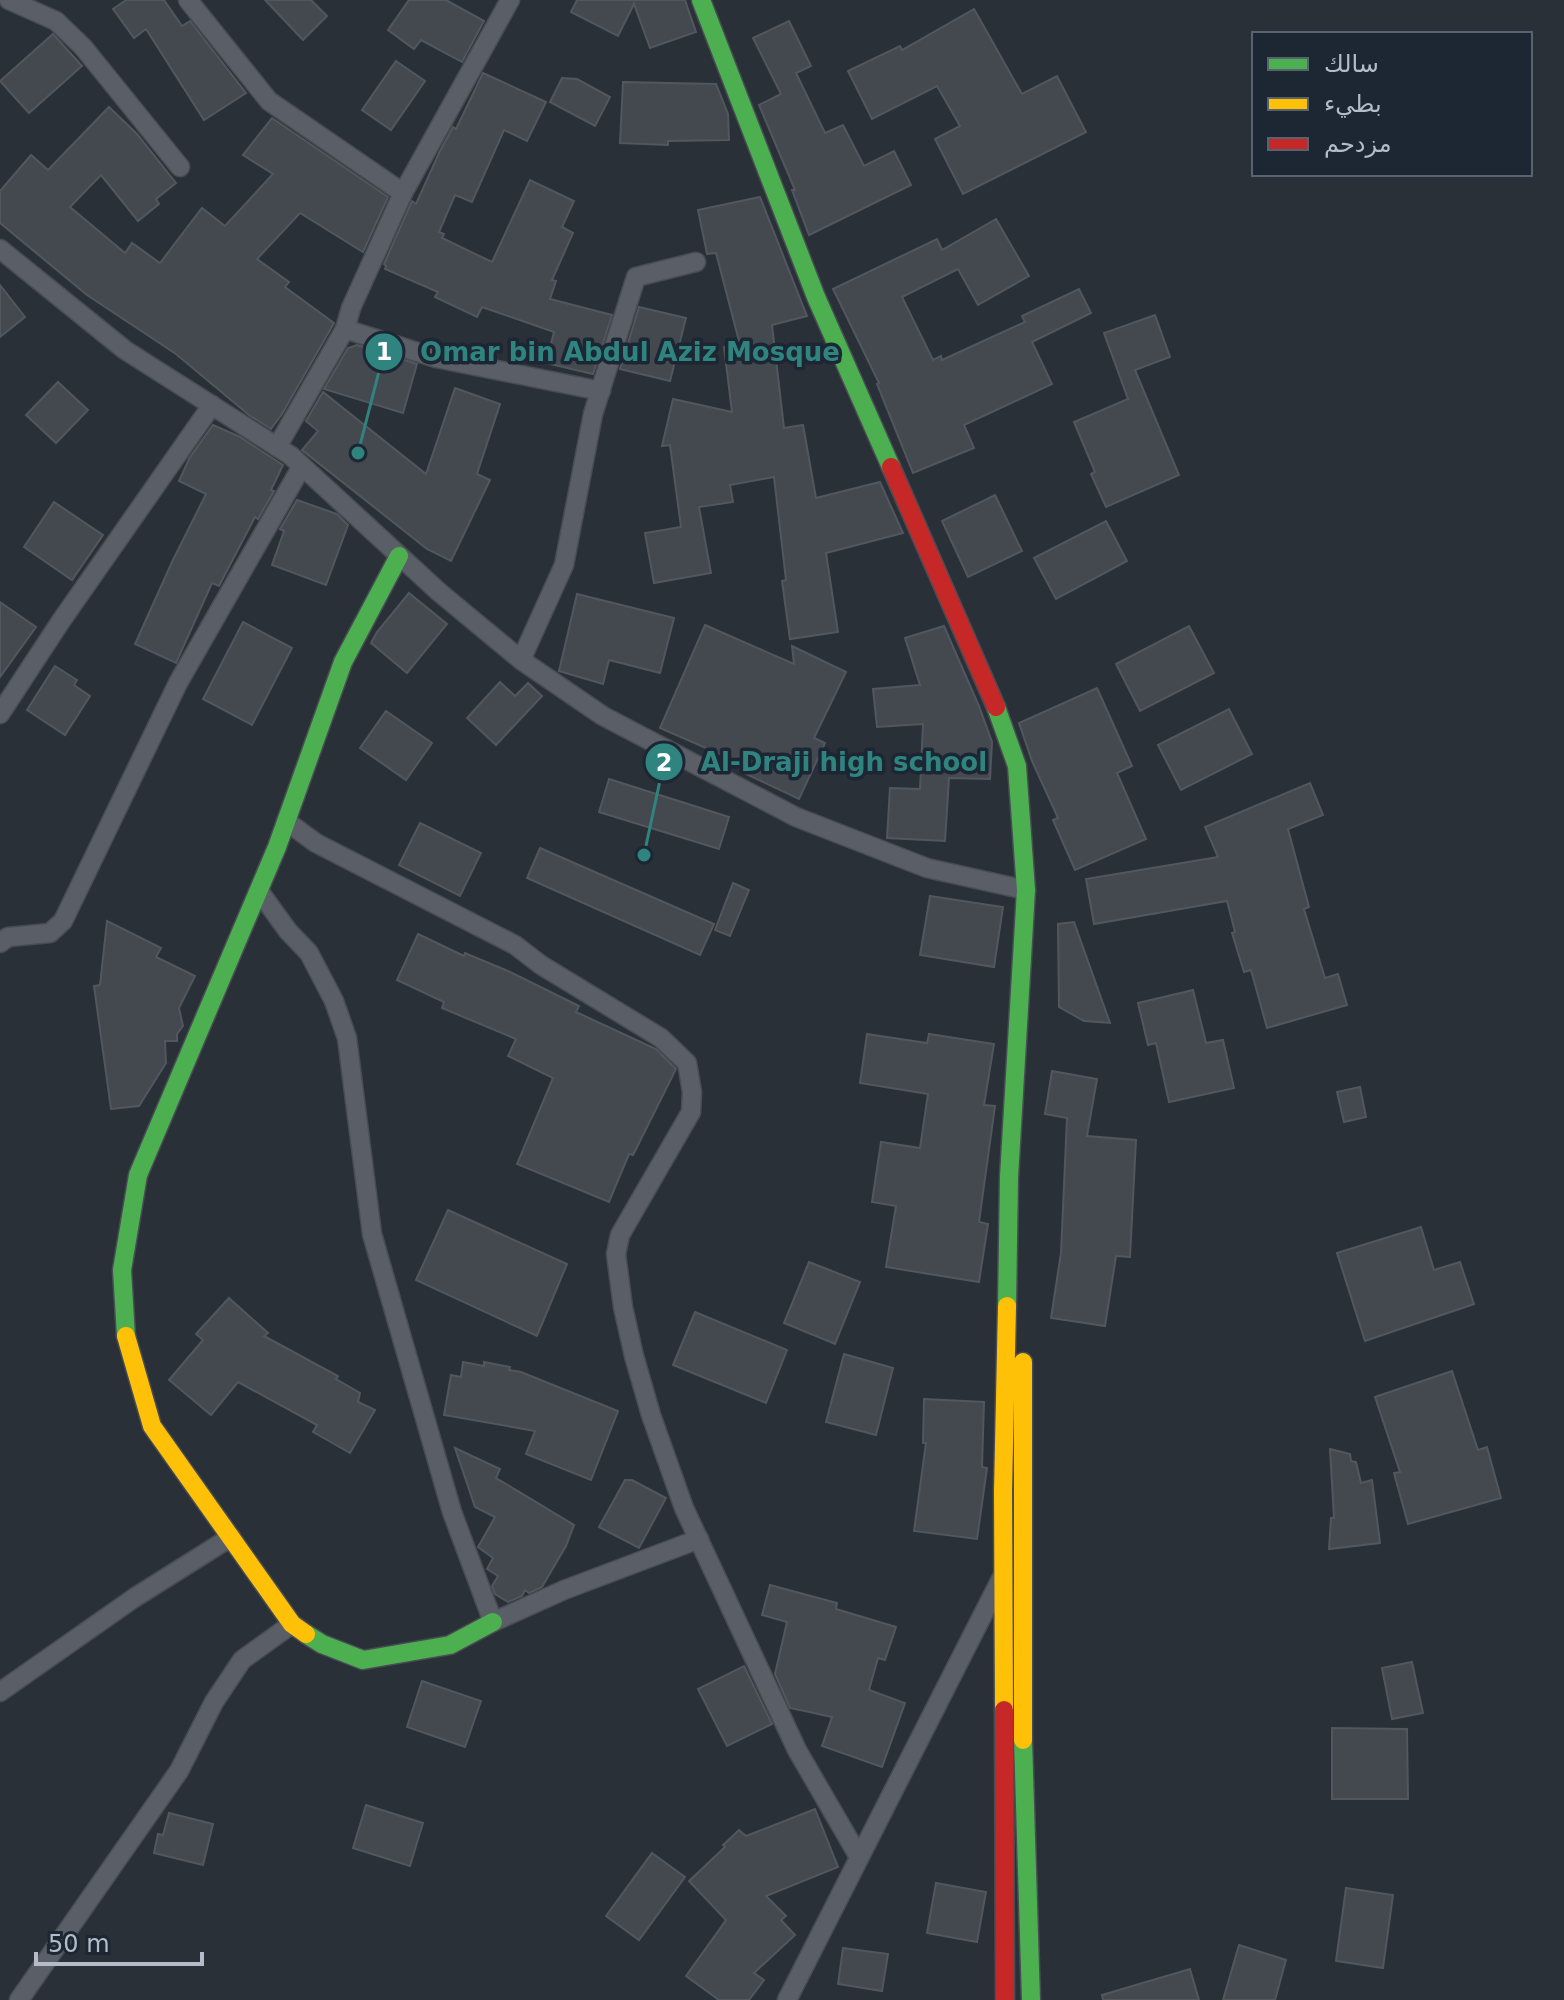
<svg xmlns="http://www.w3.org/2000/svg" width="1564" height="2000" viewBox="0 0 1564 2000" font-family="'DejaVu Sans',Vazirmatn,sans-serif">
<style>
.building{fill:#444950;stroke:#52575f;stroke-width:2}
.lines{fill:none;stroke-linecap:round;stroke-linejoin:round}
.street-casing{stroke:#484c53;stroke-width:21}
.fast-casing{stroke:#484c53;stroke-width:21}
.slow-casing{stroke:#484c53;stroke-width:21}
.jam-casing{stroke:#484c53;stroke-width:21}
.street{stroke:#5a5e66;stroke-width:18}
.fast{stroke:#4caf50;stroke-width:18}
.slow{stroke:#ffc107;stroke-width:18}
.jam{stroke:#c62828;stroke-width:18}
.leader{fill:none;stroke:#308480;stroke-width:3}
.callout-dot{fill:#308480;stroke:#1d2633;stroke-width:3}
.mark-label{font-size:24px;text-anchor:middle;font-weight:bold;fill:#fff}
.callout-label{font-size:26px;text-anchor:middle;font-weight:bold;fill:#308480;stroke:#1d2633;stroke-width:7;stroke-linejoin:round;paint-order:stroke}
</style>
<rect width="100%" height="100%" fill="#2a3038"/>
<!-- building -->
<g class="building">
<path d="M126 0H164L182 26 190 21 246 93 204 120 146 29 134 38 113 9Z"/>
<path d="M265 0H311L327 16 303 40Z"/>
<path d="M409 0H446L484 21 462 62 421 40 414 49 388 30Z"/>
<path d="M577 0H685L696 32 650 48 634 4 618 36 571 12Z"/>
<path d="M974 9 1022 94 1057 76 1086 132 963 194 935 139 960 126 937 86 872 119 848 71 900 46 902 50Z"/>
<path d="M789 21 811 66 796 73 825 133 843 125 864 166 894 151 911 185 809 235 792 190H795L759 105 781 94 753 38Z"/>
<path d="M53 34 82 66 29 113 0 81Z"/>
<path d="M396 61 425 81 391 130 362 110Z"/>
<path d="M483 73 546 102 527 141 504 130 472 202 455 195 439 232 444 234 442 238 492 262 530 180 574 201 562 227 573 233 552 280 556 281 550 299 612 315 593 374 546 363 554 332 482 307 477 317 435 297 438 292 385 269 386 266 384 264 412 201 416 204 440 151 453 127 456 129Z"/>
<path d="M562 78 577 79 610 97 595 126 550 102Z"/>
<path d="M623 82 716 84 728 114 729 140 668 141V145L620 143Z"/>
<path d="M109 107 137 134 176 183 156 199 159 204 138 221 101 175 70 207 125 253 132 243 160 263 202 208 225 226 273 174 243 155 272 118 388 197 363 252 300 213 257 259 289 282 285 287 334 323 282 414 271 429 249 415 176 354 87 295 0 223V191L31 155 48 170Z"/>
<path d="M760 197 807 316 772 325 784 428 803 425 816 498 880 482 903 533 826 553 838 632 790 639 782 581 786 580 774 477 730 485 733 502 699 507 711 573 654 583 645 533 681 527 670 445 662 446 673 399 732 412 724 347 740 345 716 253 707 254 698 210Z"/>
<path d="M996 219 1029 276 978 305 958 269 902 297 933 360 941 356 942 360 1025 322 1022 316 1079 289 1091 313 1032 342 1052 384 964 425 974 448 913 473 877 384 879 383 833 289 937 239 942 250Z"/>
<path d="M0 285 25 317 0 337Z"/>
<path d="M639 307 686 318 670 381 620 369Z"/>
<path d="M1155 315 1170 357 1135 370 1179 475 1106 507 1091 474 1095 472 1074 422 1128 399 1104 333Z"/>
<path d="M357 345 417 364 403 413 324 389 348 348Z"/>
<path d="M58 382 88 410 56 443 26 415Z"/>
<path d="M455 388 500 404 477 474 490 480 451 561 427 549 302 450 318 431 306 421 323 392 426 474Z"/>
<path d="M213 425 240 437 283 465 271 490 274 491 258 519 255 517 219 586 212 583 176 663 135 644 172 562 206 494 179 481 190 457Z"/>
<path d="M995 495 1022 551 968 577 942 521Z"/>
<path d="M297 500 337 514 348 525 326 585 272 565 284 531 280 529Z"/>
<path d="M54 502 103 535 72 580 24 547Z"/>
<path d="M1106 521 1127 561 1056 599 1034 558Z"/>
<path d="M409 593 447 624 407 673 371 643 377 632Z"/>
<path d="M577 594 674 618 660 673 609 660 603 684 559 671Z"/>
<path d="M0 602 36 627 0 677Z"/>
<path d="M243 622 292 648 252 725 203 699Z"/>
<path d="M705 625 794 664 792 646 846 672 814 738 825 743 799 799 744 773 747 766 660 728Z"/>
<path d="M944 626 979 706 992 742 990 779 949 778 945 841 887 838 890 788 920 789 923 724 877 727 873 689 920 685 905 638Z"/>
<path d="M1189 626 1214 673 1140 711 1116 664Z"/>
<path d="M55 666 77 680 74 685 90 696 65 735 27 710Z"/>
<path d="M500 682 515 696 528 683 542 696 496 745 467 718Z"/>
<path d="M1097 688 1132 766 1117 773 1146 839 1075 870 1053 820 1058 818 1032 761 1019 723Z"/>
<path d="M1229 709 1252 754 1181 790 1158 745Z"/>
<path d="M386 711 432 743 406 780 360 748Z"/>
<path d="M609 779 729 817 719 849 599 812Z"/>
<path d="M1310 783 1323 815 1288 829 1309 907 1304 909 1325 978 1338 974 1347 1005 1267 1028 1251 970 1244 972 1232 933 1235 932 1227 901 1094 924 1086 879 1218 857 1205 827Z"/>
<path d="M420 823 481 853 460 896 399 865Z"/>
<path d="M540 848 714 924 700 955 527 878Z"/>
<path d="M733 883 749 890 730 936 715 930Z"/>
<path d="M930 896 1003 907 994 967 920 955Z"/>
<path d="M107 921 161 948 156 957 195 976 179 1008 183 1026 177 1034V1041H165L166 1063 139 1106 111 1109 94 986 100 985Z"/>
<path d="M1074 922 1110 1023 1084 1021 1059 1007 1058 924Z"/>
<path d="M418 934 464 956 465 953 508 971 579 1006 576 1012 656 1049 676 1069 633 1155 629 1154 609 1202 517 1164 553 1078 508 1056 516 1039 442 1008 444 1002 397 980Z"/>
<path d="M1193 990 1206 1043 1223 1040 1234 1088 1169 1102 1156 1043 1148 1045 1138 1003Z"/>
<path d="M867 1034 927 1043 929 1034 994 1044 984 1105 995 1106 979 1222 988 1224 979 1282 886 1267 896 1206 872 1202 881 1142 920 1148 928 1094 860 1083Z"/>
<path d="M1052 1071 1097 1079 1087 1136 1136 1140 1130 1257 1116 1256 1105 1326 1051 1318 1061 1253 1067 1118 1045 1114Z"/>
<path d="M1360 1087 1366 1117 1344 1122 1337 1092Z"/>
<path d="M448 1210 567 1264 537 1336 416 1280Z"/>
<path d="M1421 1227 1434 1270 1460 1262 1474 1304 1365 1341 1337 1253Z"/>
<path d="M809 1262 860 1282 835 1344 784 1323Z"/>
<path d="M229 1298 268 1333 264 1336 338 1376 336 1379 360 1393 358 1402 375 1410 350 1453 313 1432 317 1425 238 1382 211 1415 169 1380 203 1340 196 1334Z"/>
<path d="M695 1312 787 1350 766 1403 673 1365Z"/>
<path d="M844 1354 893 1368 876 1435 826 1422Z"/>
<path d="M463 1362 484 1366V1362L510 1367 509 1370 521 1372 618 1411 591 1480 526 1454 535 1431 444 1415 451 1375 461 1377Z"/>
<path d="M1452 1371 1478 1450 1487 1447 1501 1498 1408 1524 1394 1473 1400 1472 1375 1397Z"/>
<path d="M924 1399 984 1402 982 1467 987 1468 977 1539 914 1531 926 1443H923Z"/>
<path d="M455 1448 500 1469 496 1478 574 1525 566 1546 542 1587 529 1593 525 1590 522 1596 508 1602 495 1594 492 1586 498 1576 487 1569 493 1558 478 1547 495 1517 475 1507Z"/>
<path d="M1330 1449 1350 1454 1351 1461 1356 1462 1361 1483 1372 1480 1380 1543 1329 1549 1331 1518H1334Z"/>
<path d="M625 1480H632L666 1498 639 1548 599 1527Z"/>
<path d="M770 1585 837 1603 836 1609 896 1627 885 1660 878 1658 869 1690 905 1703 882 1767 822 1746 832 1717 790 1708 775 1674 787 1622 762 1615Z"/>
<path d="M1412 1662 1423 1713 1392 1719 1382 1668Z"/>
<path d="M744 1666 772 1724 727 1746 698 1689Z"/>
<path d="M422 1681 481 1701 465 1747 407 1727Z"/>
<path d="M1332 1728 1407 1729 1408 1799H1332Z"/>
<path d="M366 1805 423 1823 410 1866 353 1848Z"/>
<path d="M815 1809 838 1867 766 1896 786 1916 781 1920 795 1935 754 1973 764 1980 749 2000H719L686 1976 726 1920 689 1881 725 1847 723 1845 739 1830 746 1836Z"/>
<path d="M169 1813 213 1824 203 1865 154 1853 158 1834 163 1835Z"/>
<path d="M652 1853 685 1877 639 1940 606 1916Z"/>
<path d="M936 1883 986 1892 977 1942 927 1933Z"/>
<path d="M1346 1888 1393 1895 1383 1968 1336 1961Z"/>
<path d="M1239 1945 1286 1960 1275 2000H1223Z"/>
<path d="M843 1948 888 1954 882 1991 838 1984Z"/>
<path d="M1190 1969 1199 2000H1103L1102 1995Z"/>
</g>
<g class="lines">
<!-- street casing -->
<g class="street-casing">
<g id="street">
<path d="M9 0 56 21 83 47 180 167"/>
<path d="M188 0 269 101 403 193 510 0"/>
<path d="M403 193 351 308 345 329 436 358 601 391"/>
<path d="M0 249 125 350 290 455 439 592 521 660 603 716 796 817 927 868 1026 890"/>
<path d="M277 447 345 329"/>
<path d="M521 660 564 565 593 414 636 277 696 262"/>
<path d="M0 714 61 621 212 405"/>
<path d="M286 821 316 843 515 945 541 965 661 1038 687 1063 692 1092 691 1112 620 1235 616 1254 623 1307 634 1356 651 1415 684 1508 797 1750 859 1857"/>
<path d="M259 891 288 931 309 953 334 1001 347 1038 372 1234 452 1512 493 1622 564 1590 699 1539"/>
<path d="M0 943 8 937 50 933 63 921 178 683 302 466"/>
<path d="M0 1692 134 1598 231 1537"/>
<path d="M19 2000 179 1771 214 1702 242 1660 292 1624"/>
<path d="M787 2000 1002 1577"/>
</g>
</g>
<!-- fast casing -->
<g class="fast-casing">
<g id="fast">
<path d="M701 0 816 297 891 467"/>
<path d="M996 707 1017 766 1026 890 1009 1177 1007 1306"/>
<path d="M126 1336 122 1270 138 1175 277 847 343 662 399 556"/>
<path d="M306 1634 322 1644 363 1660 450 1645 493 1622"/>
<path d="M1023 1740 1031 2000"/>
</g>
</g>
<!-- slow casing -->
<g class="slow-casing">
<g id="slow">
<path d="M126 1336 152 1426 292 1624 306 1634"/>
<path d="M1023 1362V1740"/>
<path d="M1004 1710 1003 1491 1007 1306"/>
</g>
</g>
<!-- jam casing -->
<g class="jam-casing">
<g id="jam">
<path d="M891 467 996 707"/>
<path d="M1004 1710 1005 2000"/>
</g>
</g>
<!-- street -->
<use href="#street" class="street"/>
<!-- fast -->
<use href="#fast" class="fast"/>
<!-- slow -->
<use href="#slow" class="slow"/>
<!-- jam -->
<use href="#jam" class="jam"/>
</g>
<!-- callouts -->
<path class="leader" d="M358 453L384 352M644 855L664 762"/>
<g class="callout-dot">
<circle cx="358" cy="453" r="8"/>
<circle cx="644" cy="855" r="8"/>
<circle cx="384" cy="352" r="20"/>
<circle cx="664" cy="762" r="20"/>
</g>
<g class="mark-label">
<text x="384" y="360">1</text>
<text x="664" y="771">2</text>
</g>
<g class="callout-label">
<text x="630" y="361">Omar bin Abdul Aziz Mosque</text>
<text x="844" y="771">Al-Draji high school</text>
</g>
<!-- legend -->
<rect x="1252" y="32" width="280" height="144" fill="#1d2633" stroke="#59626f" stroke-width="2"/>
<rect x="1268" y="58" width="40" height="12" fill="#4caf50" stroke="#59626f" stroke-width="2"/>
<text x="1324" y="72" font-size="24" fill="#b4bcc9">سالك</text>
<rect x="1268" y="98" width="40" height="12" fill="#ffc107" stroke="#59626f" stroke-width="2"/>
<text x="1324" y="112" font-size="24" fill="#b4bcc9">بطيء</text>
<rect x="1268" y="138" width="40" height="12" fill="#c62828" stroke="#59626f" stroke-width="2"/>
<text x="1324" y="152" font-size="24" fill="#b4bcc9">مزدحم</text>
<!-- scale -->
<path d="M36 1952v12h166v-12" fill="none" stroke="#b4bcc9" stroke-width="4"/>
<text x="48" y="1952" font-size="24" fill="#b4bcc9" stroke="#1d2633" stroke-width="6" paint-order="stroke">50 m</text>
</svg>
